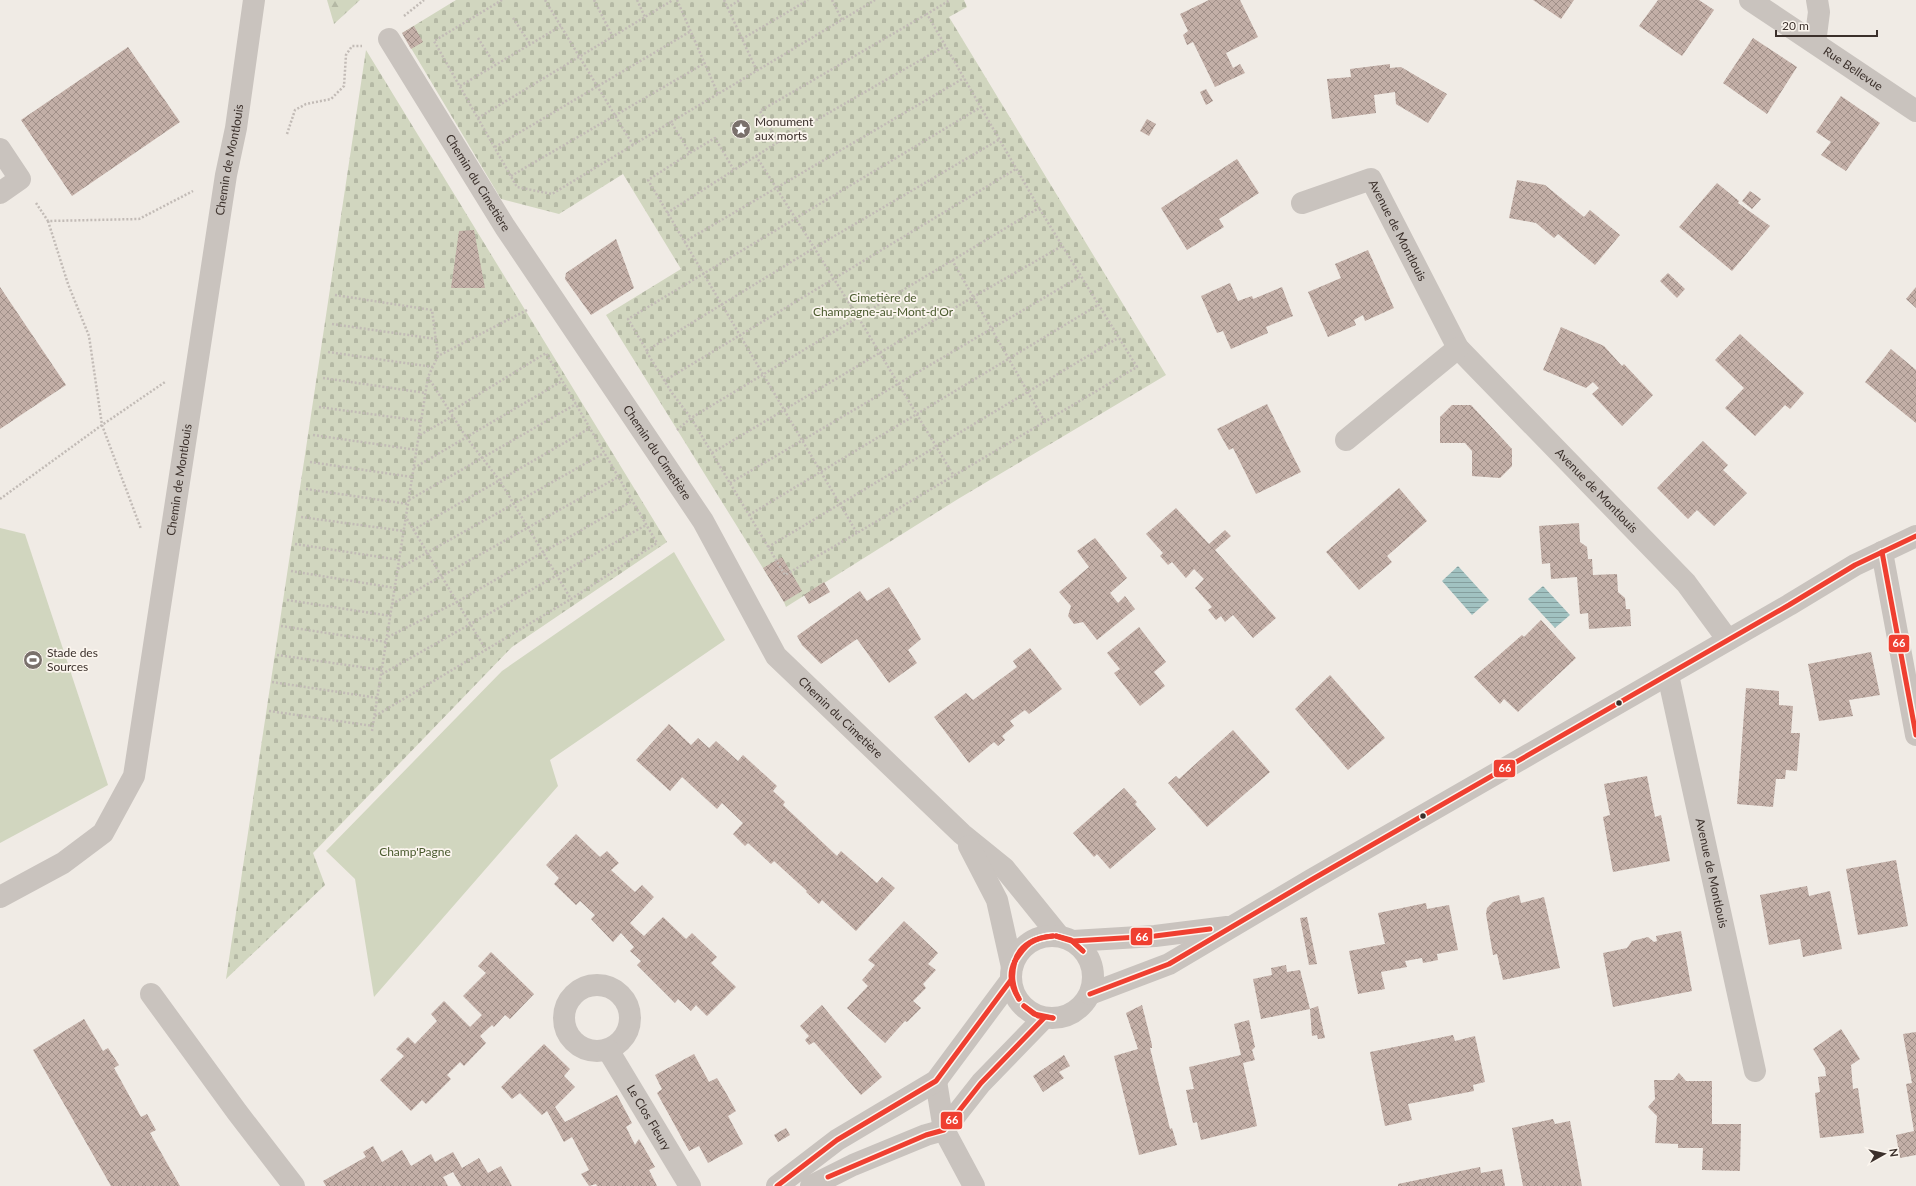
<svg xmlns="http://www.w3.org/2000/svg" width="1916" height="1186" viewBox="0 0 1916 1186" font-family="Lato,sans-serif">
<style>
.green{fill:#d1d6bf}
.forest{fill:url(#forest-firs)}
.cemetery{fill:url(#cemetery-stones)}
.water{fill:url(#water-rules)}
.building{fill:url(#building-cross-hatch)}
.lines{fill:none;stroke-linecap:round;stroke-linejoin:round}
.path{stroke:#c2bbb6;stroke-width:2.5;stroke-dasharray:2 2;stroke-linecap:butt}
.minor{stroke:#c9c3be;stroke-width:22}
.bus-1-casing{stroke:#fbf5ee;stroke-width:8}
.bus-1{stroke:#ef3f30;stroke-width:5}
.bus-dot{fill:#3b302b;stroke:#fbf5ee;stroke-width:1.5}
.labels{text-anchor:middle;stroke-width:3.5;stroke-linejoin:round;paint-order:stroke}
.street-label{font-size:12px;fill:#3b302b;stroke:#fbf5ee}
.poi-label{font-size:12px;fill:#3b302b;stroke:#fbf5ee;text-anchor:start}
.park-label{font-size:12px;fill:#4a5a2e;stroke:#fbf5ee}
.line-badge{stroke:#fbf5ee;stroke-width:1.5}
.badge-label{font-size:11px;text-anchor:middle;font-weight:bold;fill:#fff}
</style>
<defs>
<pattern id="forest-firs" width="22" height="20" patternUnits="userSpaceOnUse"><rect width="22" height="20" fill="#d1d6bf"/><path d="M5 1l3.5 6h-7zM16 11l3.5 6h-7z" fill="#b4b8a4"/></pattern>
<pattern id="cemetery-stones" width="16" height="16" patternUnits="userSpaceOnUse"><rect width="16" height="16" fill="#d1d6bf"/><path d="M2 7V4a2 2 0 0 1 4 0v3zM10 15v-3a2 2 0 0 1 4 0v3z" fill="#b4b8a4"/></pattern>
<pattern id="water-rules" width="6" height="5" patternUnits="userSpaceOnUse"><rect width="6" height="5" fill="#a1c2c1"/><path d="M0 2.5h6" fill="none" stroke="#849e9d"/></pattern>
<pattern id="building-cross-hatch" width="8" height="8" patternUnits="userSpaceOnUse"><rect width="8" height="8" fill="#c3afa7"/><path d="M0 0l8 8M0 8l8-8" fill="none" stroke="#a08f88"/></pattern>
</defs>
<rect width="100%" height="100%" fill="#f0ebe5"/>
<!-- green -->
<g class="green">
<path d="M0 528 25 534 108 785 0 843Z"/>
<path d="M674 552 725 640 550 760 558 786 374 997 355 879 326 851 502 671Z"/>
</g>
<!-- forest -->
<path class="forest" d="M327 0H360L334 24Z"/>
<!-- cemetery -->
<g class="cemetery">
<path d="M456 0H964L967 7 949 17 1166 375 958 499 786 607 784 602 606 315 681 269 623 174 559 214 501 199 402 33Z"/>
<path d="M366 50 667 542 512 647 313 853 325 885 226 979Z"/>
</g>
<!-- water -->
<g class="water">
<path d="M1458 566 1489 600 1472 615 1442 581Z"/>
<path d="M1543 586 1570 615 1555 628 1528 599Z"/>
</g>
<!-- building -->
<g class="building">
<path d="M1209 0H1240L1258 37 1226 53 1233 68 1240 64 1245 73 1215 87 1193 42 1187 45 1183 35 1188 31 1180 14Z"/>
<path d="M1533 0H1574L1561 19Z"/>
<path d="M1658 0H1699L1714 10 1682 56 1639 26Z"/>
<path d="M414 26 423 42 411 49 402 33Z"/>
<path d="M1753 38 1797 67 1767 114 1723 83Z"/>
<path d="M128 47 180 122 72 196 21 120Z"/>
<path d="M1390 64V68L1401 67 1447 94 1428 123 1396 104 1395 92 1374 95 1376 113 1332 119 1327 79 1351 77 1350 69Z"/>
<path d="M1206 89 1213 101 1206 105 1200 92Z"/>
<path d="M1841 96 1880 123 1846 171 1821 155 1831 142 1816 132Z"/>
<path d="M1147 119 1156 124 1149 136 1140 131Z"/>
<path d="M1237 159 1259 193 1219 219 1224 227 1187 250 1161 208Z"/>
<path d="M1517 180 1545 185 1584 217 1590 210 1620 235 1595 265 1558 234 1554 238 1536 223 1509 218Z"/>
<path d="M1717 183 1739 201 1738 203 1770 226 1732 271 1679 227Z"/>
<path d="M1750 191 1761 199 1752 209 1742 201Z"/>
<path d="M474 230 485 288H451L459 231Z"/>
<path d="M616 239 634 288 591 315 565 279 566 273Z"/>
<path d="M1368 250 1394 308 1365 321 1363 315 1354 320 1356 325 1328 337 1308 292 1341 278 1335 264Z"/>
<path d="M1668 273 1685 289 1677 298 1660 281Z"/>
<path d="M1230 283 1238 301 1252 296 1253 299 1282 287 1293 316 1266 327 1268 333 1231 349 1223 331 1217 333 1201 296Z"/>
<path d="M0 287 66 385 0 429Z"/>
<path d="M1916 287V308L1906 299Z"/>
<path d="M1561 327 1604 346 1622 366 1624 364 1653 395 1622 426 1592 394 1599 388 1593 382 1586 388 1543 370Z"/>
<path d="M1740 334 1804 393 1790 409 1785 405 1755 436 1725 408 1744 388 1715 360Z"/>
<path d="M1891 349 1916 370V423L1865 382Z"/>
<path d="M1267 404 1301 472 1256 494 1233 448 1229 450 1217 429Z"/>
<path d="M1452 405H1471L1512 449V466L1500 478 1472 476V451L1465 443H1440V417Z"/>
<path d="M1703 441 1728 465 1723 470 1747 493 1714 526 1697 510 1688 519 1657 488Z"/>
<path d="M1399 488 1427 521 1387 556 1392 562 1359 590 1326 552Z"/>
<path d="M1176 508 1209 544 1225 530 1231 536 1215 550 1276 618 1253 638 1233 615 1225 622 1221 616 1216 620 1208 610 1212 607 1195 588 1204 579 1194 569 1186 578 1172 562 1168 565 1160 556 1163 553 1146 534Z"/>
<path d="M1579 523 1580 542 1587 547 1588 559H1592L1593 575 1617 574 1618 592 1625 598 1626 609H1630L1631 626 1589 629 1588 613 1580 614 1577 577 1551 579 1550 563 1542 564 1539 526Z"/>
<path d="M1095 538 1127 578 1110 593 1118 603 1125 596 1135 609 1097 640 1083 622 1074 624 1068 616 1071 606 1059 592 1089 567 1077 551Z"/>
<path d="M782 557 802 591 784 602 763 568Z"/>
<path d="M824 582 830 592 809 604 804 595Z"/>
<path d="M889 587 921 639 908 650 917 663 889 683 857 639 821 664 802 645 797 636 860 591 867 601Z"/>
<path d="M1541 620 1576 658 1518 712 1504 699 1500 704 1474 677 1522 635 1524 637Z"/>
<path d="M1139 627 1166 662 1154 672 1165 686 1140 706 1114 673 1120 669 1107 653Z"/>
<path d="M1030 648 1062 689 1029 714 1025 710 1010 721 1014 726 1002 736 1005 740 998 746 994 742 969 763 934 717 966 693 973 700 1017 667 1013 661Z"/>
<path d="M1871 652 1880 695 1849 700 1853 716 1819 721 1808 664Z"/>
<path d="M1330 675 1385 738 1348 770 1295 709Z"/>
<path d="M1746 688 1779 691V705L1793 706 1791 733H1800L1797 771 1786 770 1785 779H1776L1773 807 1737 804Z"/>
<path d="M669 724 691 745 698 738 709 748 716 741 738 761 743 755 777 786 773 791 785 802 783 805 837 856 841 851 877 883 882 877 895 888 856 931 822 900 819 904 806 892 807 891 774 861 771 864 748 843 745 846 733 834 743 823 722 803 717 809 682 777 670 791 636 760Z"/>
<path d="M1233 730 1270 772 1207 827 1168 783 1176 776 1179 779Z"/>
<path d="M1647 776 1655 817 1661 815 1670 861 1613 872 1603 817 1610 815 1604 784Z"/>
<path d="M1124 788 1137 802 1135 804 1156 829 1110 869 1097 854 1094 857 1073 833Z"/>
<path d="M576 834 600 857 607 851 619 863 611 870 635 892 642 885 654 897 630 923 636 929 644 936 663 917 686 939 692 933 717 957 711 963 736 987 707 1016 696 1005 691 1011 678 999 675 1003 637 965 641 961 630 951 634 947 621 933 613 942 591 919 595 915 580 901 576 905 554 884 559 878 546 865Z"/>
<path d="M1896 860 1908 926 1858 935 1846 869Z"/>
<path d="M1807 886 1809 896 1830 891 1842 949 1803 957 1800 939 1769 945 1760 895Z"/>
<path d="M1519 895 1521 903 1544 897 1560 968 1503 980 1497 954 1493 955 1486 914 1487 908 1493 902Z"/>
<path d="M1426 903 1427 909 1449 905 1458 950 1437 954 1438 960 1423 963 1422 958 1405 961 1407 967 1381 972 1385 989 1358 994 1349 951 1385 944 1378 913Z"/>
<path d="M1307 917 1317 964 1309 965 1300 918Z"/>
<path d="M904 921 938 953 928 964 936 970 923 984 926 988 913 1001 921 1008 907 1022 905 1021 885 1043 847 1008 868 986 862 980 875 965 868 960Z"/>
<path d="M1681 931 1692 991 1613 1007 1603 953 1627 948 1632 941 1648 937 1654 942 1657 941 1656 936Z"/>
<path d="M491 952 534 994 510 1019 505 1015 494 1027 492 1025 480 1036 486 1043 464 1066 460 1062 447 1075 451 1079 426 1104 422 1100 411 1111 380 1080 404 1056 396 1049 408 1037 415 1044 437 1021 431 1014 444 1001 470 1027 482 1015 463 996 486 973 478 966Z"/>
<path d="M1286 965 1287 972 1300 970 1310 1009 1261 1019 1253 979 1272 975 1271 968Z"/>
<path d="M822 1005 882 1077 861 1095 814 1042 809 1045 805 1040 809 1036 800 1026Z"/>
<path d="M1142 1005 1152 1045V1048H1150L1170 1129 1172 1128 1177 1145 1139 1155 1114 1056 1138 1049 1126 1013Z"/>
<path d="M1318 1006 1325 1038 1318 1039 1317 1035 1312 1036 1310 1009Z"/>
<path d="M84 1019 103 1051 108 1048 119 1065 114 1068 141 1117 147 1114 156 1130 150 1133 180 1186H111L33 1050Z"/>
<path d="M1249 1020 1255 1047 1252 1050 1255 1060 1243 1063 1257 1126 1201 1140 1197 1122 1193 1123 1186 1090 1194 1089 1189 1067 1241 1055 1234 1024Z"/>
<path d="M1841 1029 1860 1059 1851 1065 1853 1089 1858 1088 1864 1133 1820 1138 1815 1093 1820 1092 1818 1077 1826 1076 1825 1068 1813 1049Z"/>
<path d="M1916 1032V1155L1900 1158 1896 1135 1914 1131 1906 1084 1912 1083 1903 1034Z"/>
<path d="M1453 1035 1455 1041 1475 1036 1485 1082 1473 1085 1474 1091 1408 1104 1412 1120 1385 1126 1370 1052Z"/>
<path d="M544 1044 570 1069 564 1076 575 1087 555 1107 565 1122 617 1095 632 1123 626 1127 635 1145 639 1139 655 1167 649 1170 657 1186H597L596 1184 589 1186 581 1174 589 1170 572 1137 564 1142 547 1111 542 1115 520 1093 512 1099 501 1087Z"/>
<path d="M694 1054 709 1082 717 1078 726 1093 736 1111 728 1116 743 1144 708 1163 699 1146 689 1151 657 1093 662 1089 655 1075Z"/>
<path d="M1064 1055 1070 1066 1059 1072 1064 1078 1043 1092 1033 1076Z"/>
<path d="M1679 1073 1686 1081H1712V1124H1741L1740 1171 1702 1170 1703 1148H1678V1144L1655 1143 1657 1116 1648 1107 1655 1099 1654 1080H1673Z"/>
<path d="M1553 1119 1555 1124 1570 1121 1582 1186H1523L1512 1128Z"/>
<path d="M786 1128 790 1135 778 1142 774 1135Z"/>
<path d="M373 1146 382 1162 402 1150 411 1166 431 1154 435 1162 453 1152 462 1168 479 1158 488 1173 501 1166 512 1186H461L453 1172 443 1177 448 1186H326L323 1181 366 1157 363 1152Z"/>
<path d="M1480 1167 1481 1173 1502 1169 1505 1186H1398V1184Z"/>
</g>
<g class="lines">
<!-- path -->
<g class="path">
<path d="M502 0 434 41 517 187 552 194 671 122 690 153 648 180 857 533 1137 367 1039 208"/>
<path d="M545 0 633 145"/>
<path d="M594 0 613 37"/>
<path d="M637 0 645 17"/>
<path d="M677 0 718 94"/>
<path d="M724 0 757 71"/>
<path d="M832 0 842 20"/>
<path d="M727 8 740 0"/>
<path d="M404 16 424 0"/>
<path d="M513 18 530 44"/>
<path d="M478 38 495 65"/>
<path d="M742 39 808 0"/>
<path d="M460 86 561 26"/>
<path d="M478 118 673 0"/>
<path d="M671 122 875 0"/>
<path d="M287 134 295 110 306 104 331 99 344 86 346 55 352 46H362"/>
<path d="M778 142 945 46"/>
<path d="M495 147 691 31"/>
<path d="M690 153 715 138 734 170 778 142 760 111 927 14"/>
<path d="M756 156 858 317 954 476"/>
<path d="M511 176 705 63"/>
<path d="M36 203 48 221 139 219 193 191"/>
<path d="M667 213 734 170"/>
<path d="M48 221 68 284 89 336 102 425 141 529"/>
<path d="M684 242 964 78"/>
<path d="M952 260 1045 422"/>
<path d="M335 295 432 310 438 356"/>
<path d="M332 324 436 339"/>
<path d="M647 351 628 319 981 107"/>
<path d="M328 352 433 367"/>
<path d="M428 377 466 437 500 481 571 599 657 543 546 353 450 412"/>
<path d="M323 378 426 393"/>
<path d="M664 381 1016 169"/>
<path d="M319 407 422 421"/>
<path d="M677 430 691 418 672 393 646 351 814 248 1000 139"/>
<path d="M313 435 417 450"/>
<path d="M420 435 453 416"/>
<path d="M712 453 973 297 1062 246"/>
<path d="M310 462 412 477"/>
<path d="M414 468 562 381"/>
<path d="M730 483 1081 276"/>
<path d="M306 489 408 504"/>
<path d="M0 499 102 425 165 382"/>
<path d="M409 500 576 404"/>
<path d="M749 515 1098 305"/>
<path d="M301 517 404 531"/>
<path d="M407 519 486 650"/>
<path d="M413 530 590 428"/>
<path d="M857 533 785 575 691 418 1039 208 927 14 950 0"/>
<path d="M295 544 400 560"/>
<path d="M768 547 1118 338"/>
<path d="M398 569 604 453"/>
<path d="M291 571 395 588"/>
<path d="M287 600 391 616"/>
<path d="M392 604 618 477"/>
<path d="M281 626 386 642"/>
<path d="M388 637 457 602 632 501"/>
<path d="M277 655 382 670"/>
<path d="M382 674 646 525"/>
<path d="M272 682 378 698"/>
<path d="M269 711 373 726"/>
<path d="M375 716 571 599"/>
<path d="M372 731 428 377 438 356 527 310"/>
</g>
<!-- minor -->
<g class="minor">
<path id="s1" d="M1750 0 1916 111"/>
<path id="s2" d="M389 39 505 227 703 521 776 656 962 834 1004 868 1059 936"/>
<path d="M1815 43 1819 12 1817 0"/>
<path d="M0 149 20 179 0 193"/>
<path id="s3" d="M1302 203 1371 179 1458 348 1686 583 1728 640"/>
<path d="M1346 440 1458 348"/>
<path d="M1882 552 1916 735"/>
<path id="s4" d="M1668 675 1755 1071"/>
<path d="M969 846 997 900 1012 967"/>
<path id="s5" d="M0 897 63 863 103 833 134 776 226 175 236 128 254 0"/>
<circle cx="1052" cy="977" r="41"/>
<path d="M1073 941 1155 936 1227 927"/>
<circle cx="597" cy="1018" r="33"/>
<path d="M151 994 237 1112 294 1186"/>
<path d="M1090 994 1169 964 1311 880 1789 605 1855 565 1916 536"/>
<path id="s6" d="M608 1050 690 1186"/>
<path d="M936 1081 944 1130 974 1186"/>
<path d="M777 1186 837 1140 936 1081 1011 980"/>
<path d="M811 1186 853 1165 926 1135 944 1130 981 1083 1044 1018"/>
</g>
<!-- bus-1 casing -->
<g class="bus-1-casing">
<g id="bus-1">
<path d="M1882 552 1916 735"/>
<path d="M1056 936 1072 941 1083 951"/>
<path d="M1056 936 1071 940 1083 951"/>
<path d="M1073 941 1155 936 1210 929"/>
<path d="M1015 961C1011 975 1012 986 1019 999"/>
<path d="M1015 961C1008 974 1011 987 1019 999"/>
<path d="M1015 961C1020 944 1037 937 1053 936"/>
<path d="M1015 961C1026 944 1032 938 1053 936"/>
<path d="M1090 994 1169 964 1311 880 1789 605 1855 565 1916 536"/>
<path d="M1024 1006 1034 1014 1053 1018"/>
<path d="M1024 1006 1038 1016 1053 1018"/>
<path d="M828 1177 926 1135 944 1130 981 1083 1044 1018"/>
<path d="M777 1186 837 1140 936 1081 1011 980"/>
</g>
</g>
<!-- bus-1 -->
<use href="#bus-1" class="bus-1"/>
</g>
<!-- icons -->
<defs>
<g id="sight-disc" transform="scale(1)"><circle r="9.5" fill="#7a716c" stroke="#fbf5ee"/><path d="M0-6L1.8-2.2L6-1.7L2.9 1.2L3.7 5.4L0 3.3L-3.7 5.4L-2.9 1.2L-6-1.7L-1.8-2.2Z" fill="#fff"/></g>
<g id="stadium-disc" transform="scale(1)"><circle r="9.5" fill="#7a716c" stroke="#fbf5ee"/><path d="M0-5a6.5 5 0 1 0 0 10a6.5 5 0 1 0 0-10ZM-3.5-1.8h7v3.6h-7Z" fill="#fff"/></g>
</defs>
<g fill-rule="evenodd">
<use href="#sight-disc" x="741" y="129"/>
<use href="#stadium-disc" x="33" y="660"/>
</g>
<!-- markers -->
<g class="bus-dot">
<circle cx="1619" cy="703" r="3.5"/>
<circle cx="1423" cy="816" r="3.5"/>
</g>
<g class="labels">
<!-- street labels -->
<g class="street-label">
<text dy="4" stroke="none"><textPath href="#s1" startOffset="124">Rue Bellevue</textPath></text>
<text dy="4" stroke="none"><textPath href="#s5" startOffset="810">Chemin de Montlouis</textPath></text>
<text dy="4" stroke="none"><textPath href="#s2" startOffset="169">Chemin du Cimetière</textPath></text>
<text dy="4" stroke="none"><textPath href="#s3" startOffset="131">Avenue de Montlouis</textPath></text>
<text dy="4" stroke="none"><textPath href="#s2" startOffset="493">Chemin du Cimetière</textPath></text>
<text dy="4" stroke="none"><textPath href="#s5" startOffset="486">Chemin de Montlouis</textPath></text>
<text dy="4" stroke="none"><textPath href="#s3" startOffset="462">Avenue de Montlouis</textPath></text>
<text dy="4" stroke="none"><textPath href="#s2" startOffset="818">Chemin du Cimetière</textPath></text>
<text dy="4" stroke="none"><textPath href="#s4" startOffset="203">Avenue de Montlouis</textPath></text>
<text dy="4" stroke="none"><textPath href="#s6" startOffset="79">Le Clos Fleury</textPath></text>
</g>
<!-- poi labels -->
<g class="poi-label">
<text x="755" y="126">Monument<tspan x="755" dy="14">aux morts</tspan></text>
<text x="47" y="657">Stade des<tspan x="47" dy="14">Sources</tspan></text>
</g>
<!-- park labels -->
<g class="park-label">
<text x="883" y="302">Cimetière de<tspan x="883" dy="14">Champagne-au-Mont-d'Or</tspan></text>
<text x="415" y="856">Champ'Pagne</text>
</g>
</g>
<g class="line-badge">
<rect x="1888" y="634" width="22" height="19" rx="4" fill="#ef3f30"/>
<rect x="1493" y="759" width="23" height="19" rx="4" fill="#ef3f30"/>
<rect x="1130" y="927" width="23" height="19" rx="4" fill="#ef3f30"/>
<rect x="940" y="1111" width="23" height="19" rx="4" fill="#ef3f30"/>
</g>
<g class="badge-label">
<text x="1899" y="647">66</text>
<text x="1505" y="772">66</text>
<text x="1142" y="941">66</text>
<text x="952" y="1124">66</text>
</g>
<!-- north arrow -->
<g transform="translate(1884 1154) rotate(82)" stroke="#fbf5ee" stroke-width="3" paint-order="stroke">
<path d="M0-3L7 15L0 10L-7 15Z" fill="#3b302b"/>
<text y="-6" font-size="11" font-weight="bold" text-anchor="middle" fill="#3b302b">N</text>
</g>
<!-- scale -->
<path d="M1776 30v6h101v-6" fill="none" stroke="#3b302b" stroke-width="2"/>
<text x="1782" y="30" font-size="12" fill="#3b302b" stroke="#fbf5ee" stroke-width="3" paint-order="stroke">20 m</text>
</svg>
